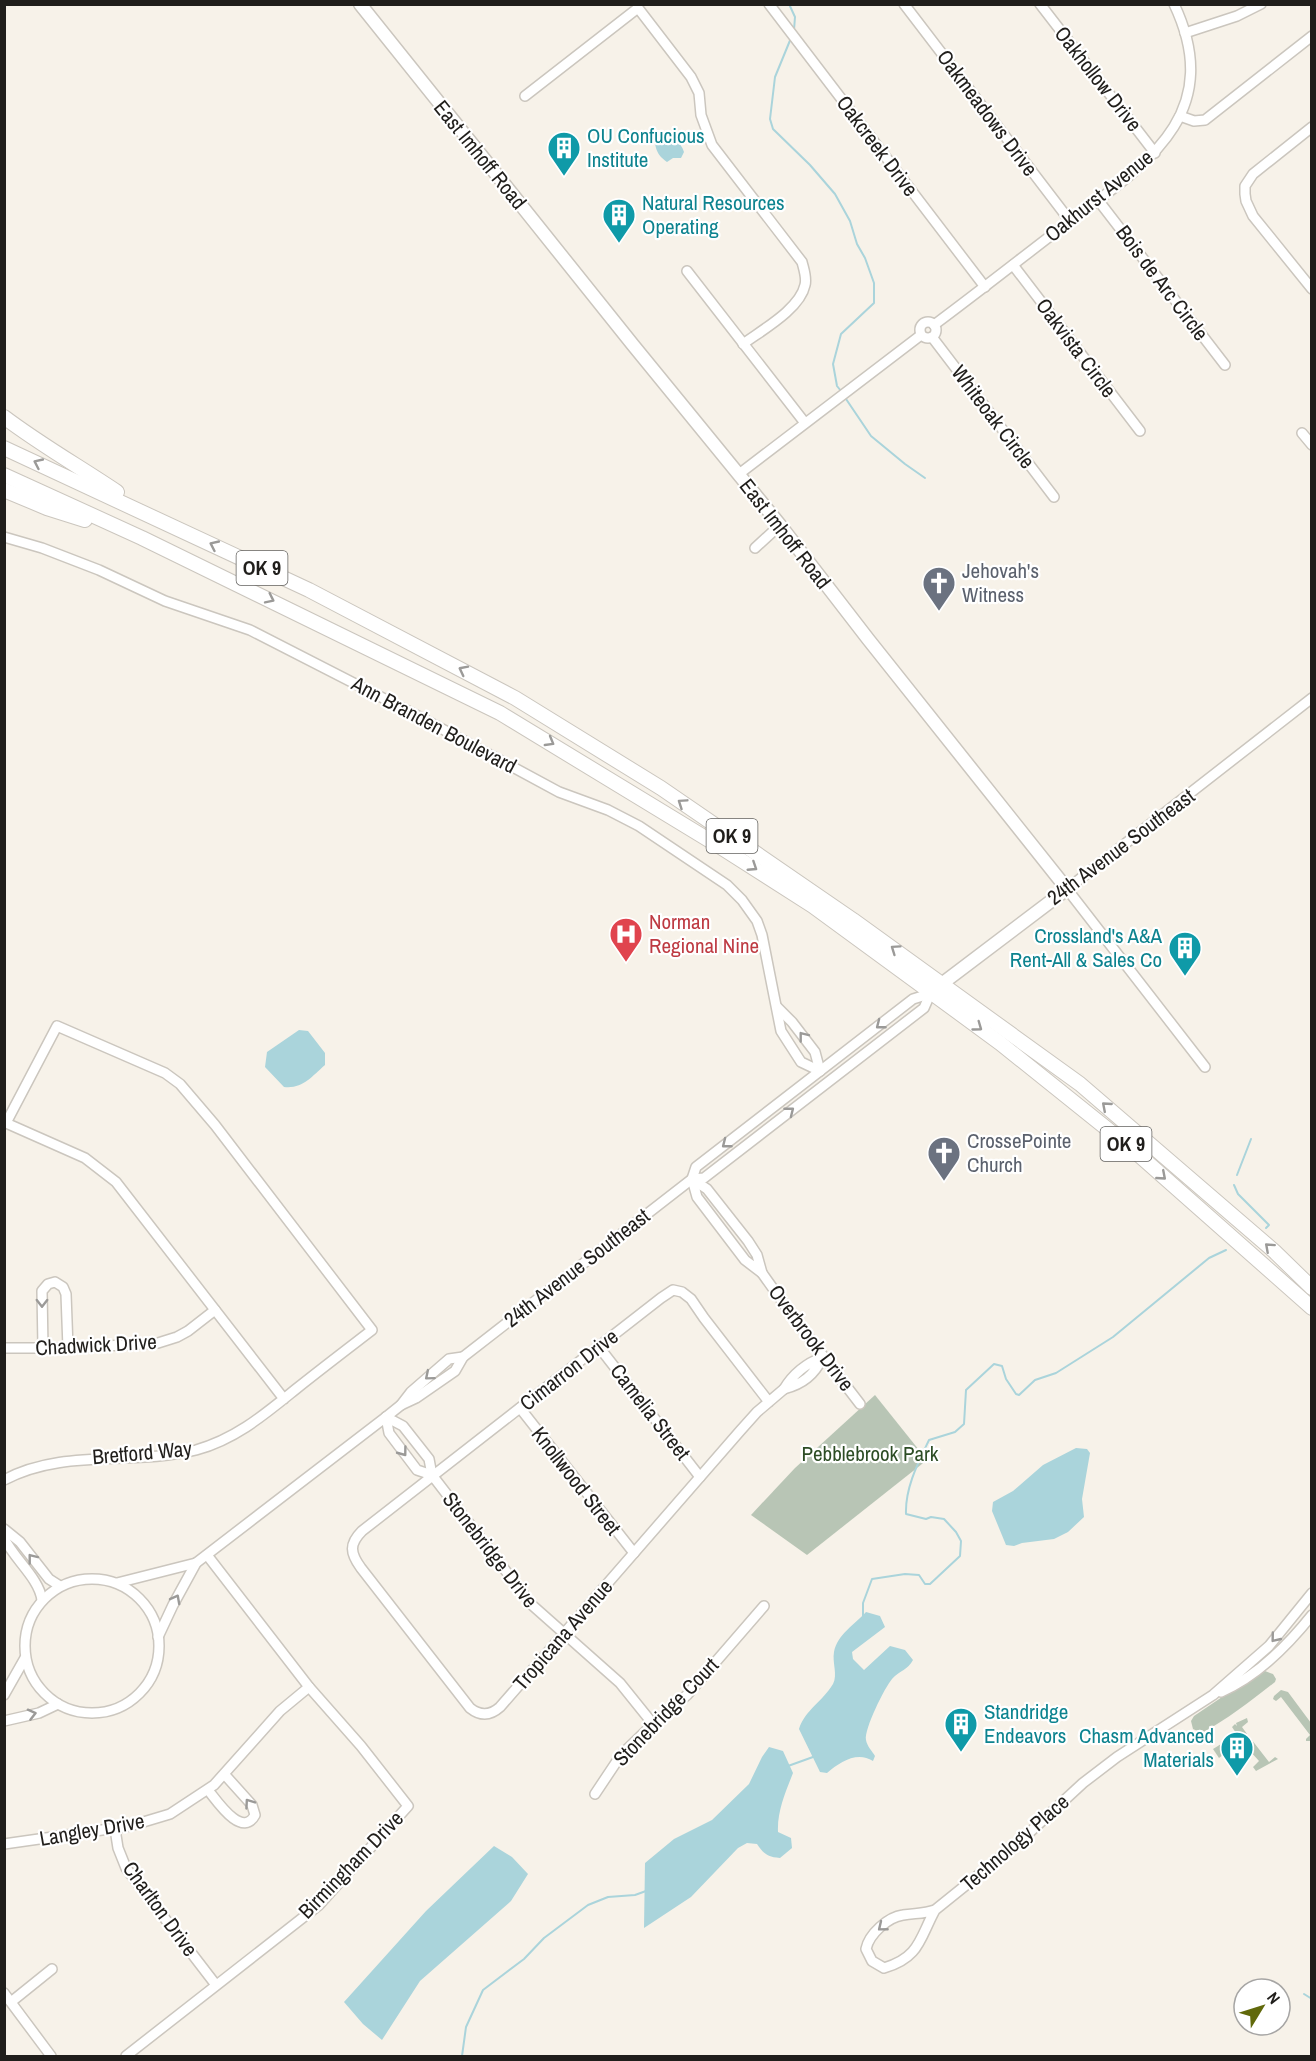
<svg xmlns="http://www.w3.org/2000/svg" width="1316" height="2061" viewBox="0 0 1316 2061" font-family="'Archivo Narrow',sans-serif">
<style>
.green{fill:#b8c5b5}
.water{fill:#aad4db}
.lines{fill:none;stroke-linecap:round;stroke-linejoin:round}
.stream{stroke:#aad4db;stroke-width:2}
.minor-casing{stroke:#cbc6be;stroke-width:12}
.major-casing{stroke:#cbc6be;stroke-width:15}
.highway-casing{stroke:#cbc6be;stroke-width:16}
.minor{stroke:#fff;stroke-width:9}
.major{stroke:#fff;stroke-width:12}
.highway{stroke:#fff;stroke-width:14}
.oneway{stroke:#9b9a98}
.labels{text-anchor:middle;stroke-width:4.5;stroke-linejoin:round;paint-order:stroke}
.shield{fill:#fff;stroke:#63625f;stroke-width:1.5}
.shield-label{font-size:20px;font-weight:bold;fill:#201e1b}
.street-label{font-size:21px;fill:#201e1b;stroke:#fff}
.culture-label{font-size:21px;fill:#0d838f;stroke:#fff;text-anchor:start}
.worship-label{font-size:21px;fill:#5b616d;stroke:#fff;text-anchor:start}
.health-label{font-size:21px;fill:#be3a42;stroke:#fff;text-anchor:start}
.park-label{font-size:21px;fill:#2d4d25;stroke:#fff}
</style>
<rect width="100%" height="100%" fill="#f7f2e9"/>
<!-- green -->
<g class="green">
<path d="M875 1395 927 1460 807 1555 751 1515 795 1468Z"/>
<path d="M1265 1671 1273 1674 1276 1679 1275 1682C1252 1700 1228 1719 1202 1733L1193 1729 1191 1721 1194 1716 1259 1672Z"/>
<path d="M1281 1690 1288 1692 1311 1723V1741H1306V1739L1310 1735 1281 1697 1276 1701 1273 1699 1274 1696Z"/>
<path d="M1247 1718 1248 1722 1242 1727 1247 1734 1240 1739 1232 1727 1235 1724 1237 1726 1236 1723Z"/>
<path d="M1248 1735 1269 1762 1275 1757 1278 1759 1256 1771 1253 1767 1259 1761 1250 1751 1253 1747 1251 1742 1247 1739 1242 1740Z"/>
<path d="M1234 1736 1238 1743 1219 1758 1213 1749Z"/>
</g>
<!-- water -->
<g class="water">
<path d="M654 129 661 134C671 134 681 142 684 152L681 158H673L667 162C654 153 655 144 654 129Z"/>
<path d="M299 1030 308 1031 325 1053V1065C311 1077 303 1089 284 1087L265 1067 267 1052Z"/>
<path d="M1076 1448 1087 1449 1090 1453 1082 1499 1084 1517 1068 1532 1054 1539 1022 1543 1014 1546 1006 1545 992 1511 993 1502 1013 1491 1043 1465Z"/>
<path d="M866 1612 880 1616 885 1627 852 1652 853 1659 864 1670 890 1646 905 1650 913 1660C908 1670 899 1671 892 1679 885 1687 864 1729 866 1740 867 1746 872 1751 875 1756L873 1761C857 1751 840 1762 827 1773L820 1772 799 1729C805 1710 823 1701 833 1684 838 1675 832 1662 834 1652 837 1635 855 1624 866 1612Z"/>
<path d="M769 1747 783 1751 793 1773C786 1791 777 1811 778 1832L791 1838 792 1848 780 1858C767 1857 764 1854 757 1844L747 1843 738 1848 691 1897 644 1928 645 1863 674 1839 712 1820 749 1784 762 1757Z"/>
<path d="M494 1846 512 1857 528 1874 511 1901 420 1981 382 2040 363 2024 344 2002 426 1911Z"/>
</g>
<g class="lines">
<!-- stream -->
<g class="stream">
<path d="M789 4 795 17 794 30"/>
<path d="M791 38 775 77 770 119 773 129 810 165 835 194 850 221 857 244 865 258 874 283V303L841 334 833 364 837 386 841 391"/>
<path d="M844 396 871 436 905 464 925 478"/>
<path d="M1237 1175 1251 1139"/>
<path d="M1234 1185 1238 1194 1269 1225 1266 1228"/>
<path d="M863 1616V1603L872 1579 905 1574 919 1575 925 1584H930L960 1556 961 1541 956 1532 944 1519 931 1517 926 1519 906 1514C905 1488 918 1463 929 1440L955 1432 964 1424 966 1390 994 1364 1002 1366 1006 1379 1016 1394 1019 1395 1035 1380 1056 1373 1113 1337 1209 1258 1226 1250"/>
<path d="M788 1766 813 1757"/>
<path d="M1304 1994 1312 1999"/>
<path d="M462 2056 466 2027 483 1990 524 1959 544 1938 588 1905 608 1897 635 1895 646 1891"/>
</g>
<!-- minor casing -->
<g class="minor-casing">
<g id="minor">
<path d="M769 4 985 287"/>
<path d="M904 4 1070 221"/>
<path d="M1040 4 1155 153"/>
<path d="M1185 33 1237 16 1261 4"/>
<path d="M525 96 638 8 691 77 699 93 701 115 712 145 802 262C804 270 807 278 805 285 800 309 762 330 743 344"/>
<path d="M1180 116 1194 121 1205 120 1312 36"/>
<path d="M1312 127 1253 174 1245 186V194L1246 201 1253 216 1312 289"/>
<path d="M1098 200 1225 365"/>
<path d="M1013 265 1140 431"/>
<path d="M687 271 805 423"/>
<circle cx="928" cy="330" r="8"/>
<path d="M934 325C977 293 1019 260 1062 227 1140 168 1228 118 1174 4"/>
<path d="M932 337 1054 497"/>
<path d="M1302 433 1312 445"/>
<path d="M739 474 921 335"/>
<path d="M4 537 42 548 99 570 165 601 250 630 420 717 559 792 608 810 639 826 727 885 742 900 757 921 762 935 781 1031 801 1062 820 1071"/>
<path d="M755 548 780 525"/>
<path d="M777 1007 792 1022 815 1052 820 1071"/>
<path d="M1205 1067 1067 889 1312 698"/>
<path d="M692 1179 696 1167 913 999 929 994"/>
<path d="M692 1179 707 1189 748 1241 757 1255 762 1273 745 1260 697 1197Z"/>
<path d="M762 1273 794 1318 860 1404"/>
<path d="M599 1347 700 1477"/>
<path d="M4 1348H71L158 1343 177 1337 188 1331 215 1310"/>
<path d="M43 1348 42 1291 48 1284 55 1282 63 1287 66 1294 68 1348"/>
<path d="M823 1357C814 1375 803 1384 784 1389 793 1374 807 1363 823 1357Z"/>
<path d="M769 1402 704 1318 691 1299 682 1292 673 1290 661 1298 362 1531C349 1544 350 1553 361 1568L470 1708C480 1716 490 1716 500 1707L740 1431 757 1412 784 1389"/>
<path d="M401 1405 416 1398 455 1371 463 1357 692 1179 704 1178 924 1008 931 992"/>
<path d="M520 1408 634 1553"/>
<path d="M386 1417 403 1426 429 1459 432 1475 532 1605 620 1683 653 1724"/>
<path d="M386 1417 389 1433 417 1470 432 1475"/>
<path d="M4 1480C64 1448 132 1466 196 1450 236 1439 265 1414 296 1389 321 1369 346 1350 372 1330L215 1125 180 1084 165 1073 57 1026 6 1123 85 1158 116 1182 284 1399"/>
<path d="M4 1529 20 1542 49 1579 60 1586"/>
<path d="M4 1538C14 1559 39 1578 42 1600"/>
<circle cx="92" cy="1646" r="67"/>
<path d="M117 1583 196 1563"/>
<path d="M158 1637 173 1605 196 1563 386 1417 401 1405 411 1392 449 1359 463 1357"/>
<path d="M1221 1692C1256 1677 1288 1645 1312 1615"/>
<path d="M4 1695 25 1658"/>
<path d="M4 1721 39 1713 58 1704"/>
<path d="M208 1790C217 1801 242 1839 255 1815L252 1805 225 1775"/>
<path d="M595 1794 621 1755 653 1724 687 1695 764 1606"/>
<path d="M115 1829 118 1848 126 1868 216 1985"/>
<path d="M4 1844 130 1826 170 1814 214 1785 280 1711 309 1687"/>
<path d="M935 1910C920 1937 920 1958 884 1968L872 1961 866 1949C869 1934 888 1917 903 1915 915 1913 924 1914 935 1910L1017 1844 1083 1783 1117 1757 1213 1695 1269 1646 1312 1593"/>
<path d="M4 1993 51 2056"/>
<path d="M11 2002 52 1969"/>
<path d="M126 2056 319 1905 408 1806 361 1746 309 1687 207 1555"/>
</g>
</g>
<!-- major casing -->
<g class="major-casing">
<path id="major" d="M360 4 633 345 780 525 868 639 1067 889 935 989"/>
</g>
<!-- highway casing -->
<g class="highway-casing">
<g id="highway">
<path d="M4 417C41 445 80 467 117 492"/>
<path d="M4 448 309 590 515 698 661 788 853 920 1080 1084 1274 1251 1312 1288"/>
<path d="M4 475 142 538 500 713 722 848 813 906 1000 1043 1131 1148 1312 1308"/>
<path d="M4 490 47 508 85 520"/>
</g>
</g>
<!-- minor -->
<use href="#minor" class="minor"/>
<!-- major -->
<use href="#major" class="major"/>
<!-- highway -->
<use href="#highway" class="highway"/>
</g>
<!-- one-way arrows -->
<defs><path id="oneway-chevron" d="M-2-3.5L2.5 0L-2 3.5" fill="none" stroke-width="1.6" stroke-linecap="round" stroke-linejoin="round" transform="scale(1.5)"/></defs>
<g class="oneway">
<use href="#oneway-chevron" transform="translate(38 463) rotate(-155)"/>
<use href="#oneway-chevron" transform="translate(214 545) rotate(-155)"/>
<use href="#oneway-chevron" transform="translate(270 599) rotate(26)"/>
<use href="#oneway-chevron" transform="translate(463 670) rotate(-153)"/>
<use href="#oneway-chevron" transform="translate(550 742) rotate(30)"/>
<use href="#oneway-chevron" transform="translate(682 803) rotate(-146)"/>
<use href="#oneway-chevron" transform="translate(753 867) rotate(33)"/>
<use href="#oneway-chevron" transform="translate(895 949) rotate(-145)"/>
<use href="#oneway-chevron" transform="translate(880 1025) rotate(142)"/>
<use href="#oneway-chevron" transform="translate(978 1027) rotate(36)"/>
<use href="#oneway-chevron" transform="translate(803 1036) rotate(-128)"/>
<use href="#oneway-chevron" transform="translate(1106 1106) rotate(-139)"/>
<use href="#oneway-chevron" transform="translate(790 1111) rotate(-38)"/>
<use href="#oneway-chevron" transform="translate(726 1144) rotate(142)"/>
<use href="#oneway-chevron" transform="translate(1162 1176) rotate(41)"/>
<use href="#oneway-chevron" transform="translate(1269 1247) rotate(-138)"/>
<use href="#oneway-chevron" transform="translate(42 1303) rotate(90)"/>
<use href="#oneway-chevron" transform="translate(429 1376) rotate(140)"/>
<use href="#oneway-chevron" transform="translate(403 1452) rotate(53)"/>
<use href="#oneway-chevron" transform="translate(32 1558) rotate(-128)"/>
<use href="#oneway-chevron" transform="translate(176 1599) rotate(-62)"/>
<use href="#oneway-chevron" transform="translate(1275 1638) rotate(129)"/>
<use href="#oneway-chevron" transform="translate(32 1714) rotate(-14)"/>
<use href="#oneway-chevron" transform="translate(249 1803) rotate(-125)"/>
<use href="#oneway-chevron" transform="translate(882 1927) rotate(141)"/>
</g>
<!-- icons -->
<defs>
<g id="building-pin" transform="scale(1.725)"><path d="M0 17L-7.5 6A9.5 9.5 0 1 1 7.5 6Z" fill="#0f9aa8" stroke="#fff"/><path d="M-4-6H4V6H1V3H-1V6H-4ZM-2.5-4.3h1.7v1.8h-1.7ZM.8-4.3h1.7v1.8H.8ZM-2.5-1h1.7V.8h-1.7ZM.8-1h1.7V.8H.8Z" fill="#fff"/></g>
<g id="church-pin" transform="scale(1.725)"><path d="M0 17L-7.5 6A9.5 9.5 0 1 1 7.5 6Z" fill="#6b7280" stroke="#fff"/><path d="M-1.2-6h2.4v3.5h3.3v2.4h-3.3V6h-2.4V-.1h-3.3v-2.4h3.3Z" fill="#fff"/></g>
<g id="hospital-pin" transform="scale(1.725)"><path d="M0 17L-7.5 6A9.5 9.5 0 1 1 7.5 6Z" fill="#e0444e" stroke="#fff"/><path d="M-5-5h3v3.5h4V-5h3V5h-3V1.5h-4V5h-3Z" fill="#fff"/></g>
</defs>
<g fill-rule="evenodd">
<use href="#building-pin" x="564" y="148"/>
<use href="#building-pin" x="619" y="215"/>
<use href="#church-pin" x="939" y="583"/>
<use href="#hospital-pin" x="626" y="934"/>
<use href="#building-pin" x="1185" y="948"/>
<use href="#church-pin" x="944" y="1153"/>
<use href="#building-pin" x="961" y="1724"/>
<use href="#building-pin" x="1237" y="1748"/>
</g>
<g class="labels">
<!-- shield labels -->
<g class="shield">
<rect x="236.5" y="551" width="51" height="34" rx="4.5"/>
<rect x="706.5" y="819" width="51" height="34" rx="4.5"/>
<rect x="1100.5" y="1127" width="51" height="34" rx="4.5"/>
</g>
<g class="shield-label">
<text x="262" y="575">OK 9</text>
<text x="732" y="843">OK 9</text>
<text x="1126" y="1151">OK 9</text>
</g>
<!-- street labels -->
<g class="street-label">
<text transform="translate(1098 79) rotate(52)" y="7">Oakhollow Drive</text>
<text transform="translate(987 113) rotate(53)" y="7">Oakmeadows Drive</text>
<text transform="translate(877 146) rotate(53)" y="7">Oakcreek Drive</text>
<text transform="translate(480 155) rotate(51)" y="7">East Imhoff Road</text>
<text transform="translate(1099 196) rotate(-39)" y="7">Oakhurst Avenue</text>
<text transform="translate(1162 283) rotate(53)" y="7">Bois de Arc Circle</text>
<text transform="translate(1076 348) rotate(53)" y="7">Oakvista Circle</text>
<text transform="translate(993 417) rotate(53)" y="7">Whiteoak Circle</text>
<text transform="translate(785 534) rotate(52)" y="7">East Imhoff Road</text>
<text transform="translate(434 725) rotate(28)" y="7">Ann Branden Boulevard</text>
<text transform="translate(1121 847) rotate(-37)" y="7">24th Avenue Southeast</text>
<text transform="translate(577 1268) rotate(-38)" y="7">24th Avenue Southeast</text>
<text transform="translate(811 1338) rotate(53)" y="7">Overbrook Drive</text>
<text transform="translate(96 1345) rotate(-3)" y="7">Chadwick Drive</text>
<text transform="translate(569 1370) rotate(-38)" y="7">Cimarron Drive</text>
<text transform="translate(650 1412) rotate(52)" y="7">Camelia Street</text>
<text transform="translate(142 1453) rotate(-5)" y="7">Bretford Way</text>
<text transform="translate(576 1481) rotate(52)" y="7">Knollwood Street</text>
<text transform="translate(490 1550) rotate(52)" y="7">Stonebridge Drive</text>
<text transform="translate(563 1635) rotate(-49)" y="7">Tropicana Avenue</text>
<text transform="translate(666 1712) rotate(-46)" y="7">Stonebridge Court</text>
<text transform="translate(92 1830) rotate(-10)" y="7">Langley Drive</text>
<text transform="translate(1015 1843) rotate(-41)" y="7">Technology Place</text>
<text transform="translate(351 1865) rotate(-46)" y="7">Birmingham Drive</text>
<text transform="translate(160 1909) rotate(54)" y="7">Charlton Drive</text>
</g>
<!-- culture labels -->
<g class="culture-label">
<text x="587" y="143">OU Confucious<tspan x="587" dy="24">Institute</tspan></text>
<text x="642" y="210">Natural Resources<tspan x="642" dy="24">Operating</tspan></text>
<text x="1162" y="943" text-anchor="end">Crossland's A&amp;A<tspan x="1162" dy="24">Rent-All &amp; Sales Co</tspan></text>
<text x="984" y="1719">Standridge<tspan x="984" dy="24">Endeavors</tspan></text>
<text x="1214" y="1743" text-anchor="end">Chasm Advanced<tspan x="1214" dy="24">Materials</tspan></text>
</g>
<!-- worship labels -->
<g class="worship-label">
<text x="962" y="578">Jehovah's<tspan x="962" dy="24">Witness</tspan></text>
<text x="967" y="1148">CrossePointe<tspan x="967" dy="24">Church</tspan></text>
</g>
<!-- health labels -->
<g class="health-label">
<text x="649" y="929">Norman<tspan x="649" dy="24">Regional Nine</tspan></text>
</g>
<!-- park labels -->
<g class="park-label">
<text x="870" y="1461">Pebblebrook Park</text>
</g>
</g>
<!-- border -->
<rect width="1316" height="2061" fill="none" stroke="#201e1b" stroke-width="12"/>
<!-- north arrow -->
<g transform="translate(1262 2007) rotate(52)"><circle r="28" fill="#ffffff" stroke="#a6a5a4" stroke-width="1.5"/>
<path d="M0-4.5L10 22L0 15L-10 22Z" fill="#61690b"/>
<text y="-9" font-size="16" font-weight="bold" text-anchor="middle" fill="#201e1b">N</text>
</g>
</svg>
